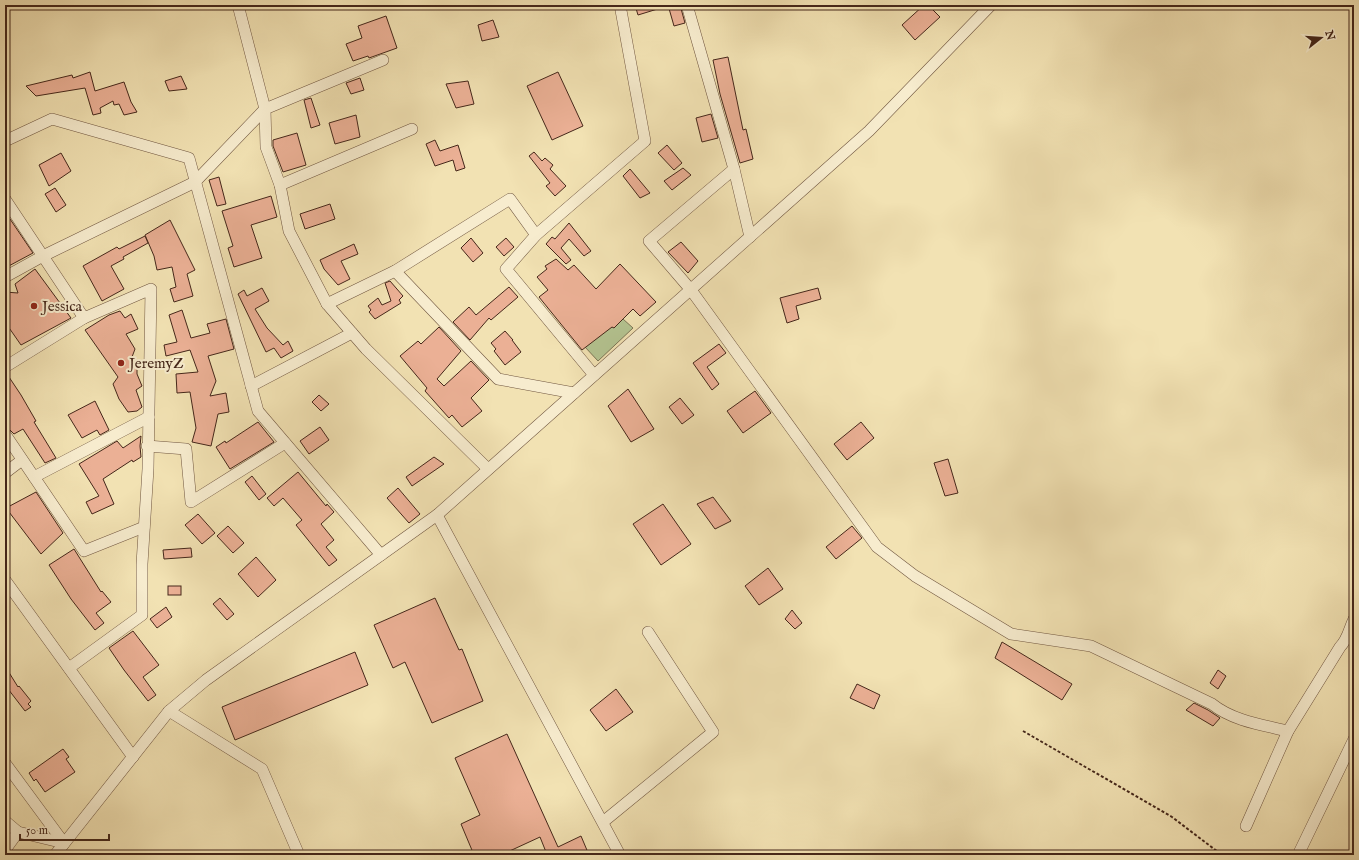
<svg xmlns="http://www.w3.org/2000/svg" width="1359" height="860" viewBox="0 0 1359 860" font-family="'IM FELL English',serif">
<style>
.green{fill:#b4c491;stroke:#7c7656}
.building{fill:#ebb095;stroke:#45271a}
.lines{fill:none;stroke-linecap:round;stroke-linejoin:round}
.minor-casing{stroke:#705640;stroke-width:12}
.path{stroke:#45271a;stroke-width:2;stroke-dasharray:3 2;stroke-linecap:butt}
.minor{stroke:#f7ecce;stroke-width:11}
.poi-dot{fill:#8f2418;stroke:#f7ecce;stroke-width:1.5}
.labels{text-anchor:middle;stroke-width:4;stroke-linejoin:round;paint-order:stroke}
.poi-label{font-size:15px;fill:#45271a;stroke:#f7ecce;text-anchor:start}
</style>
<rect width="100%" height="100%" fill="#f2e2b3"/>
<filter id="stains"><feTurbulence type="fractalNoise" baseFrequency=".005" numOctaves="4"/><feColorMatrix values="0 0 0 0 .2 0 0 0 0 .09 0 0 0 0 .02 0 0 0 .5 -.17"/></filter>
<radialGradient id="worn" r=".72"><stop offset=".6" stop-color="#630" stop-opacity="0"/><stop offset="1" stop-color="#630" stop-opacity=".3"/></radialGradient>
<!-- green -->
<path class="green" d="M572 284 614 328 623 319 633 328 598 361 585 347Z"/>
<!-- building -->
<g class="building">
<path d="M635 5H664V7L638 15Z"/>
<path d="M668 5H680L685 23 674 26Z"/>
<path d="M924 5H928L940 17 915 40 902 25Z"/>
<path d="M386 16 397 48 369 58 368 56 353 61 346 44 362 38 358 26Z"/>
<path d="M493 20 499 37 482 41 478 25Z"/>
<path d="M728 57 743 130 746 129 753 159 740 163 720 94 713 60Z"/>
<path d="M90 72 95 91 124 82 131 102 137 112 124 115 119 104 114 105 113 101 100 108 101 113 93 115 85 88 36 96 26 86 72 75 73 78Z"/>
<path d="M558 72 583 126 552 140 527 86Z"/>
<path d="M181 76 187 89 169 91 165 81Z"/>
<path d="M360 78 364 90 351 94 346 83Z"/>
<path d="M468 81 474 104 456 108 446 84Z"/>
<path d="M311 98 320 125 311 128 304 100Z"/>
<path d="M711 114 718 138 702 142 696 118Z"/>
<path d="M356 115 360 137 335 144 329 123Z"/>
<path d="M297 133 306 165 283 172 273 146V140Z"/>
<path d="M435 140 440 151 458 145 465 168 456 171 453 160 435 166 426 144Z"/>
<path d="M667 145 682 163 674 170 658 153Z"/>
<path d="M534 152 542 161 545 158 553 165 550 169 566 186 555 196 546 186 550 183 529 156Z"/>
<path d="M61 153 71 171 49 186 39 165Z"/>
<path d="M683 168 691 175 672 190 664 181Z"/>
<path d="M630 169 650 193 640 198 623 176Z"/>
<path d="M219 177 226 204 217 206 209 180Z"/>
<path d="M55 188 66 205 56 212 45 194Z"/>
<path d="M271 196 277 217 251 225 262 258 234 267 228 248 233 246 222 211Z"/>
<path d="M330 204 335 219 305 229 300 214Z"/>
<path d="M10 219 33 253 5 268V222Z"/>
<path d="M170 220 195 270 187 274 193 296 174 302 170 289 176 287 172 267 157 270 154 256 145 235Z"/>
<path d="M569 223 591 251 584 256 569 239 561 248 571 260 566 264 546 244 552 237 555 239Z"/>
<path d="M145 236 148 243 123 257 124 259 111 266 124 289 102 301 83 266 117 247 119 249Z"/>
<path d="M471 238 483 253 473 262 461 248Z"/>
<path d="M506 238 514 247 504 256 496 247Z"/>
<path d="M681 242 698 261 688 273 668 252Z"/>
<path d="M354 244 358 254 341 261 350 279 338 285 324 269 320 260Z"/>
<path d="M556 259 568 270 574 265 596 289 620 264 656 302 640 316 633 309 614 328 612 327 582 350 539 297 548 290 537 277 547 269 545 266Z"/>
<path d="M35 269 71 318 21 345 5 322V292L18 293 15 284Z"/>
<path d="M390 281 403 296 399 300 401 303 375 319 369 312 371 310 368 306 378 298 382 305 391 301 385 283Z"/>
<path d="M509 287 518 297 491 320 489 318 470 340 453 322 469 307 476 315Z"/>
<path d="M262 288 269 301 255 309 267 328 283 345 288 341 293 351 281 358 274 348 266 352 238 294 244 290 247 296Z"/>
<path d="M818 288 821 299 796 306 799 319 787 323 780 298Z"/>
<path d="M182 310 191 338 210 333 207 324 226 319 234 349 208 356 216 381 210 396 226 393 229 412 218 414 211 446 192 442 196 428 190 392 177 393 176 374 198 372 190 350 166 356 164 345 177 342 169 315Z"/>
<path d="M120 311 125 318 131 314 138 329 126 334 135 349 132 357 137 368V374L142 386 136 390 142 407 137 411 128 412 119 399 113 384 118 377 85 330 109 315Z"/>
<path d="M439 327 461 351 437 379 444 386 471 361 489 380 471 398 482 411 462 427 452 415 449 418 425 391 427 388 400 356 418 341 421 344Z"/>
<path d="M505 331 513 340H512L521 352 505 365 494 351 496 349 491 343Z"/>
<path d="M719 344 726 353 707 367 719 384 712 390 693 363Z"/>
<path d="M5 374H7L21 395 36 421 34 422 56 458 45 463 23 429 14 434 8 428 5 427Z"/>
<path d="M628 389 654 429 631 442 608 406Z"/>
<path d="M755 391 771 413 743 433 727 411Z"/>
<path d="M319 395 329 404 321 411 312 402Z"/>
<path d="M680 398 694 415 682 424 669 407Z"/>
<path d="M95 401 109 430 100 435 97 430 82 438 68 415Z"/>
<path d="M258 422 274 442 230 469 216 447 225 441 226 443Z"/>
<path d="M861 422 874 438 847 460 834 444Z"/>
<path d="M320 427 329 440 309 454 300 441Z"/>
<path d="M141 436 140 446 141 457 133 462 132 460 103 479 114 504 92 514 86 502 99 496 79 464 117 441 123 448Z"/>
<path d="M434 457 444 464 412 486 406 477Z"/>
<path d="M948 459 958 493 945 496 934 463Z"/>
<path d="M298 472 326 506 327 504 334 512 321 524 334 540 326 547 337 560 329 566 296 525 302 520 283 498 274 506 267 498Z"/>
<path d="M252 476 266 494 259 500 245 482Z"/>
<path d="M398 488 420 514 409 523 387 498Z"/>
<path d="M36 492 63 533 41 554 6 508Z"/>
<path d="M713 497 731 521 715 529 697 504Z"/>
<path d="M663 504 691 544 661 565 633 524Z"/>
<path d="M198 514 215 533 202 544 185 525Z"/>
<path d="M228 526 244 543 233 553 217 536Z"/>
<path d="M852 526 862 538 836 559 826 547Z"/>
<path d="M191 548 192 557 164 559 163 550Z"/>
<path d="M74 549 101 592 102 591 111 602 96 613 104 623 95 630 71 599 49 565Z"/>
<path d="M256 557 276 580 258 597 238 574Z"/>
<path d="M768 568 783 589 759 605 745 586Z"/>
<rect x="168" y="586" width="13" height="9"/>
<path d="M220 598 234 614 227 620 213 604Z"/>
<path d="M435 598 459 650 462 649 483 701 432 723 405 662 393 668 374 625Z"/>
<path d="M166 607 172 617 157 628 150 619Z"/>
<path d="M792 610 802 623 795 629 785 619Z"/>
<path d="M133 631 159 665 143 677 156 695 148 701 124 670 109 648Z"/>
<path d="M1002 642 1072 684 1062 700 995 658Z"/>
<path d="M355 652 368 685 235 740 222 707Z"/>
<path d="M5 666 18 687 19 686 31 701 28 704 31 707 25 711 5 685Z"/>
<path d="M1218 670 1226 676 1218 689 1210 683Z"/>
<path d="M857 684 880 695 874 709 850 698Z"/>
<path d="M616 689 633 712 606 731 590 710Z"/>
<path d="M1194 703 1208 710 1220 718 1213 726 1186 710Z"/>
<path d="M507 734 558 847 581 836 589 855H540L546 852 540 837 501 855H474L461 824 480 815 455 758Z"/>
<path d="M63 749 69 757 66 759 75 772 45 792 36 779 34 781 29 773Z"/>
</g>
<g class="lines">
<!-- minor casing -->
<g class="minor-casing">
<g id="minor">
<path d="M687 5 734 169 750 237"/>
<path d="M383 60 265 109 266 147 280 185 289 231 327 304 366 349 488 469"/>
<path d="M5 141 52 119 189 158 258 411 381 555"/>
<path d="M734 169 649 241 691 290 877 547 915 576 1011 634 1091 646 1212 704C1233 721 1263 725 1288 731"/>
<path d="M280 185 412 129"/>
<path d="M5 199 84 318 151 289 148 469 142 564V615L69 668"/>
<path d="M395 271 510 199 536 235"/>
<path d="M5 277 43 256 195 182 265 109 238 5"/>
<path d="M327 304 395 271 498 379 574 393"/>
<path d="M5 367 84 318"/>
<path d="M594 375 506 269 536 235 645 141 620 5"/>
<path d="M251 386 352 333"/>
<path d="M5 434 84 551 144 527"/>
<path d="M147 446 186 449 191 502 285 443"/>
<path d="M5 473 22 460"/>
<path d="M34 477 149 417"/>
<path d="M437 515 869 131 991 5"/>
<path d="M5 580 133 757"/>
<path d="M169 711 262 769 299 855"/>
<path d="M5 763 64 843"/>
<path d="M5 821 18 832 64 843"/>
<path d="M603 822 713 732 648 632"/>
<path d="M1246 826 1288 731 1340 647C1348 639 1349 629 1354 619"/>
<path d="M5 850 18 832"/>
<path d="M55 855 169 711 206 680 437 515 620 855"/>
<path d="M1298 855 1354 739"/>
</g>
</g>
<!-- path -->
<path class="path" d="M1023 731 1172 817 1222 855"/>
<!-- minor -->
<use href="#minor" class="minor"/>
</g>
<!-- markers -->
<g class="poi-dot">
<circle cx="34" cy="306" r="4"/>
<circle cx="121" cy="363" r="4"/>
</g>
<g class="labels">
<!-- poi labels -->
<g class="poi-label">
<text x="42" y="311">Jessica</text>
<text x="129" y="368">JeremyZ</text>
</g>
</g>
<!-- margin -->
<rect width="1359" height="860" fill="none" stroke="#f2e2b3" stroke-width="20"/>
<rect x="6" y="6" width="1347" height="848" fill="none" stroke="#45271a" stroke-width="2"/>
<rect x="10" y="10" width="1339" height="840" fill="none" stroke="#45271a"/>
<!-- north arrow -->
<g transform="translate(1321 38) rotate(73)" stroke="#f7ecce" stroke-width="3" paint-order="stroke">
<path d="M0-3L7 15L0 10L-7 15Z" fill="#45271a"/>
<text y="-6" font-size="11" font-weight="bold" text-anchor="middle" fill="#45271a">N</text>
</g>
<!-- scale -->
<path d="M20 834v6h89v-6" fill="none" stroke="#45271a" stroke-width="2"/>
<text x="26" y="834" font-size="12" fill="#45271a" stroke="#f7ecce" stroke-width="3" paint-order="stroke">50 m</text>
<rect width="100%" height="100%" filter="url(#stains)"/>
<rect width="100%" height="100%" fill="url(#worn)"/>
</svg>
